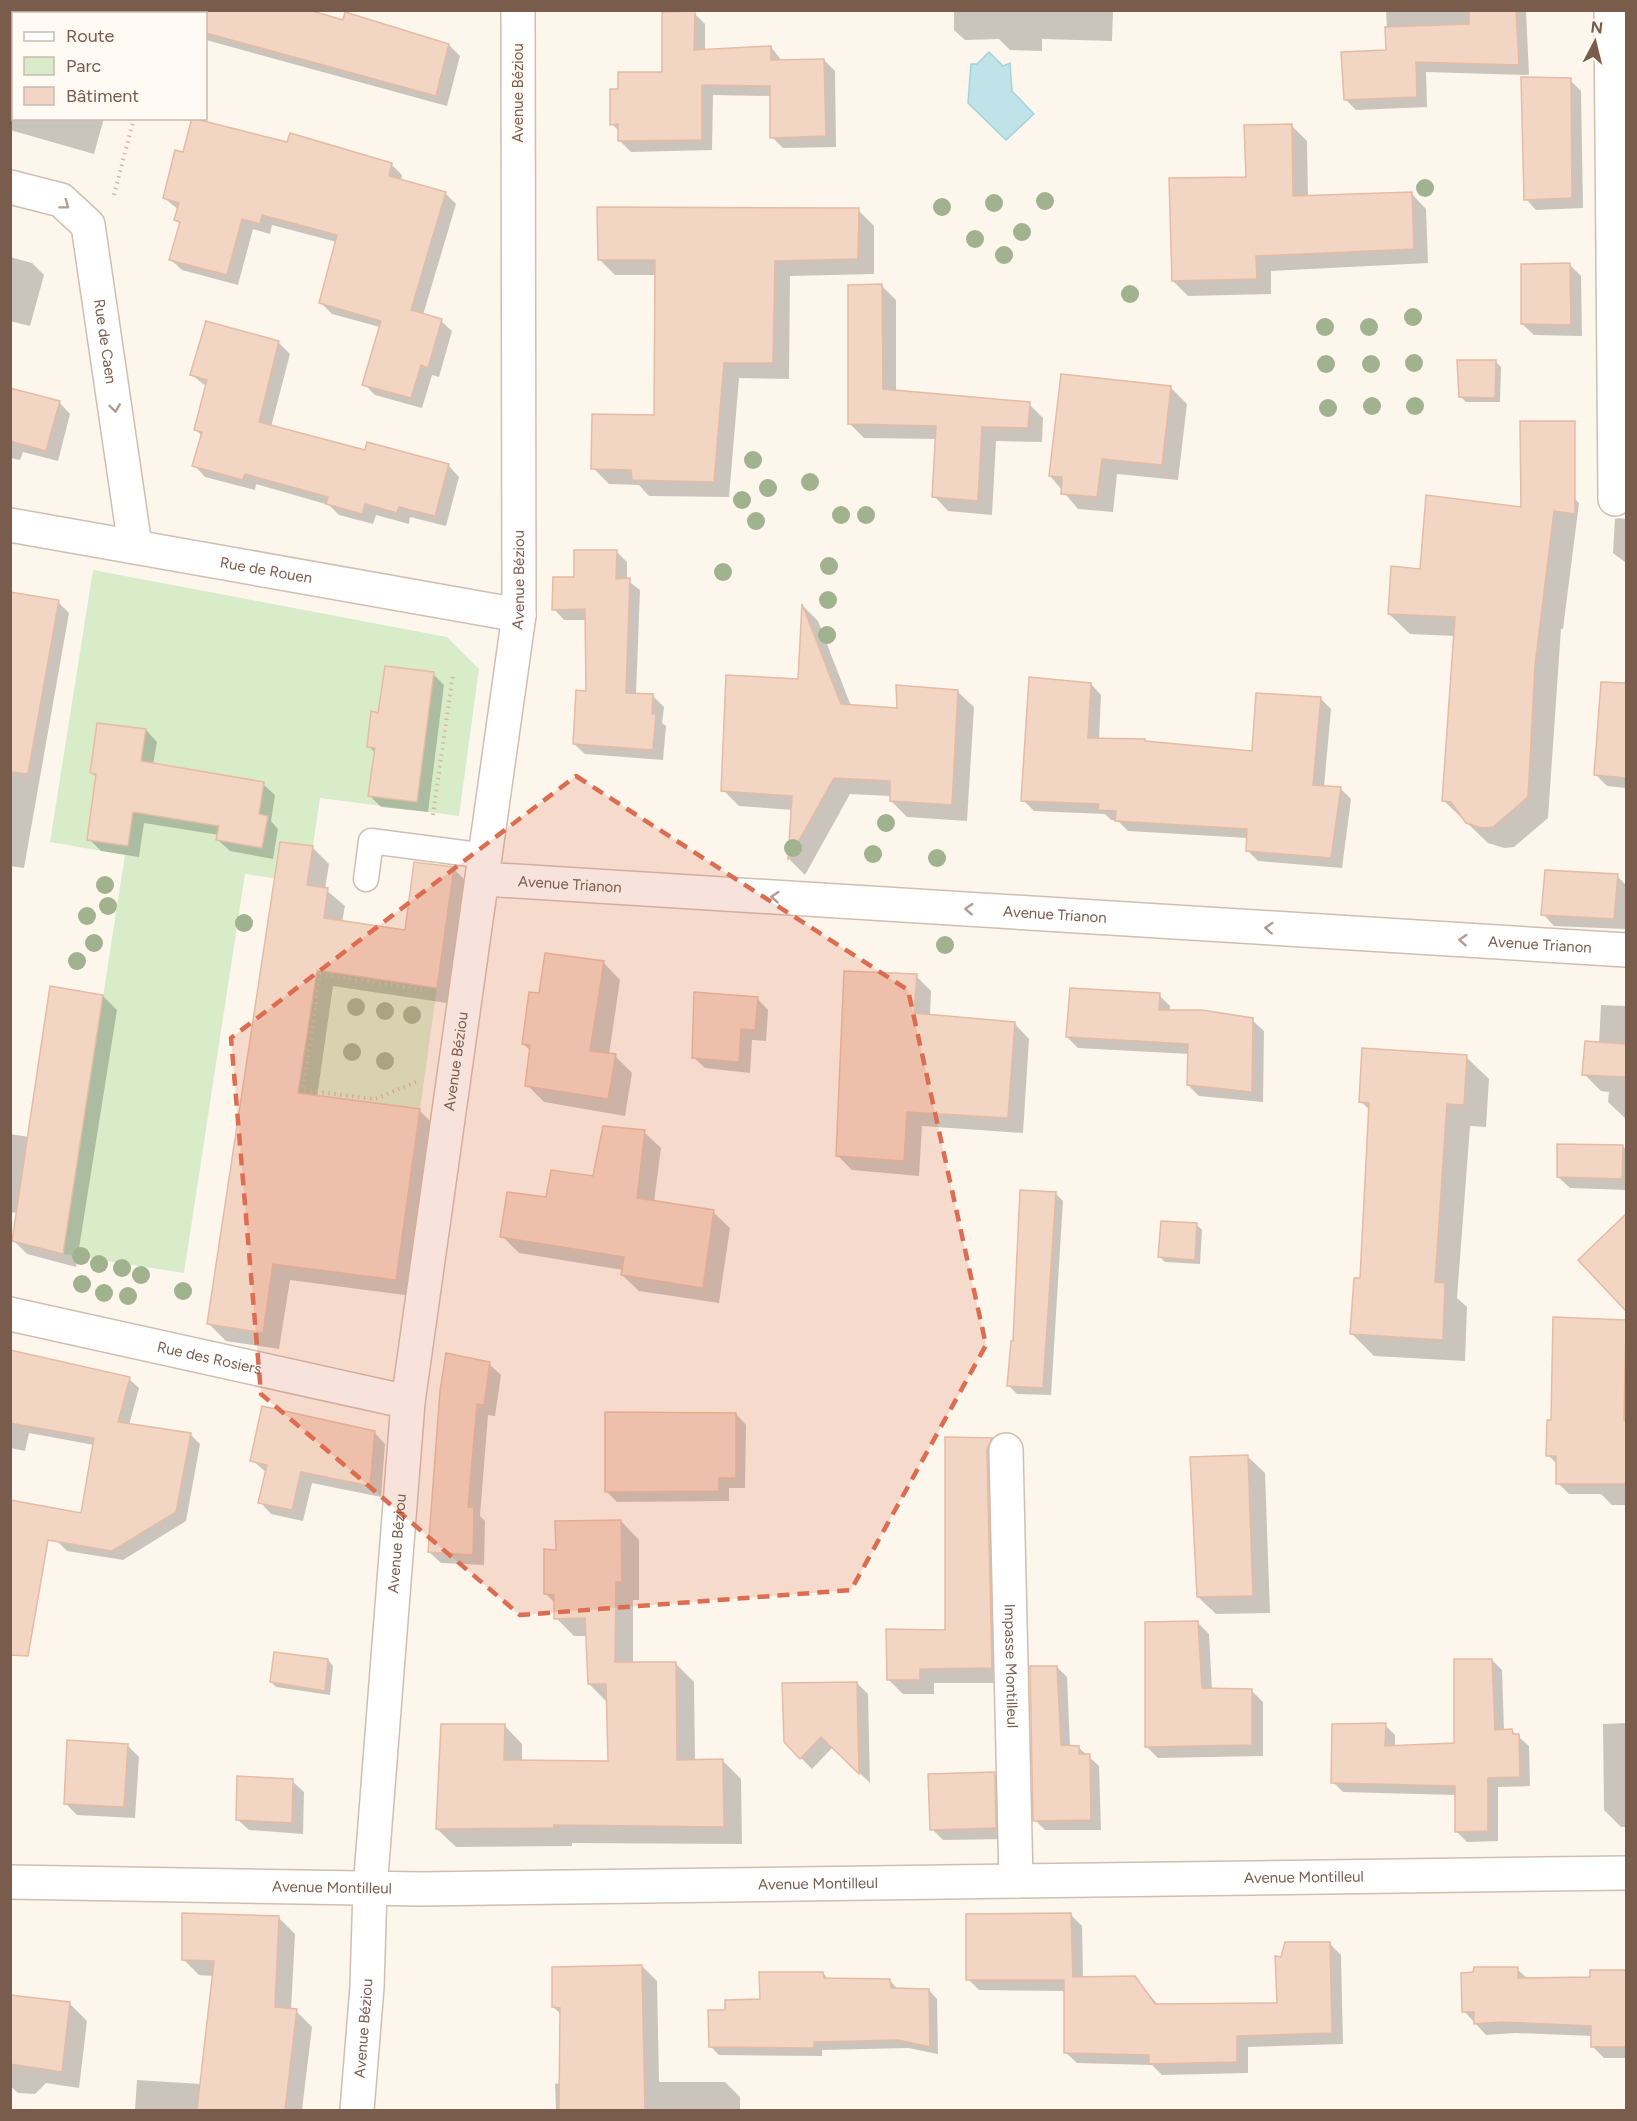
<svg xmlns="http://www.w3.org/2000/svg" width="1637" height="2121" viewBox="0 0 1637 2121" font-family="Figtree,sans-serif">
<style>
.green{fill:#d8ecc9;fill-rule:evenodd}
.water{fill:#bfe3e8;stroke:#a5d3da;stroke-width:1.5}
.shadow{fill:#0003}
.building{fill:#f3d5c3;stroke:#e6bba3;stroke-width:1.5}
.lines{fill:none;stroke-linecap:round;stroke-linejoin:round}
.lane-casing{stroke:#d1beb0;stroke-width:27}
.street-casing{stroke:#d1beb0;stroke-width:36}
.path{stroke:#d9b8a5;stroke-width:4;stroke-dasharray:1.5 4.5;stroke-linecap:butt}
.lane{stroke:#fff;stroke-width:24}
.street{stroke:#fff;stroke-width:33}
.tree{fill:#a0b28e}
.oneway{stroke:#af9d94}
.marked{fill:#dc6d51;fill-opacity:0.2;stroke:#dc6d51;stroke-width:4.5;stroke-dasharray:12 8;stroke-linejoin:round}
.labels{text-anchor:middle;stroke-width:5;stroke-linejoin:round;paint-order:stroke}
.street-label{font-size:15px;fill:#7a5c4d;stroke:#fffaf3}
</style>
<rect width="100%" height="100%" fill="#fdf6ec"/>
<!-- green -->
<g class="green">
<path d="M93 570 447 637 479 669 459 816 320 798 313 846 285 843 279 879 245 874 184 1273 63 1254 125 855 50 842ZM97 723 146 729 138 780 90 773ZM176 767 264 782 259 814 262 848 217 840 219 826 167 817ZM136 793 128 846 88 840Z"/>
<path d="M317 970 437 988 420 1109 298 1093Z"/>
</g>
<!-- water -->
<path class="water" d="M989 52 1003 66 1010 63 1012 91 1034 114 1006 140 968 103 971 64H977Z"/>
<!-- shadow -->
<g class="shadow">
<path d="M10 10H303L449 45 460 56 447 106 206 40V14H57L48 11 47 14H14V118H104L94 154 10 130Z"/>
<path d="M931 10H1113L1112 41 1042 39V51L1010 50 999 39 965 40 954 30V11Z"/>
<path d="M1386 10H1526L1529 75 1426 72 1427 107 1356 110 1346 100 1388 51Z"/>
<path d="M694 13 705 24V51L771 47 782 61 824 60 835 71 836 147 783 148 772 137 771 96 713 95 712 150 631 152 620 141V132L612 124 619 90 663 74Z"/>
<path d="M1570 80 1581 91 1583 208 1536 210 1526 199Z"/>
<path d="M1292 126 1307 141 1308 197 1411 193 1426 209 1428 263 1271 271V294L1188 296 1173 281 1248 178Z"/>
<path d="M288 144 391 164 402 175 401 181 445 193 456 204 423 315 441 321 452 331 439 377 432 375 422 408 375 395 364 384 380 327 332 314 321 303 337 242 272 225 270 234 253 229 238 285 182 270 171 260 180 224 176 220 179 210 164 198 184 153Z"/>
<path d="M858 210 874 226V274L790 276 789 379 739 378 729 497 649 496 639 485 609 484 593 468 656 417 657 275H615L599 259Z"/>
<path d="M10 257 32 263 44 275 30 326 10 321Z"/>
<path d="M1569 264 1581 276 1582 336 1534 335 1522 324Z"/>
<path d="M882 286 896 300V392L1029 404 1043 418 1042 442 996 441 992 515 948 511 934 496 937 439 864 438 849 423Z"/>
<path d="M207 323 279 343 290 354 271 427 366 452 448 465 459 477 446 526 410 517 409 524 376 515 373 524 339 515 329 505 256 484 255 490 205 477 194 465 202 436 195 429 207 387 192 375Z"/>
<path d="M1495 361 1501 367 1500 402H1466L1461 397Z"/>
<path d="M1171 388 1187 404 1178 480 1117 474 1113 512 1078 509 1050 476Z"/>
<path d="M10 389 59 402 70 414 58 461 23 452 20 460 10 458Z"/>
<path d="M1558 483 1579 503 1563 629H1561L1548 818 1514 847 1504 848 1488 843 1443 800 1455 636 1410 634 1389 614 1422 571 1523 508Z"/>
<path d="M1619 518 1626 519V563L1613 553 1615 519Z"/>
<path d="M617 552 627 562V580L640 590 636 695 653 696 664 707 662 723 666 726 663 760 585 754 574 744 588 693 586 620H564L554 609 575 579Z"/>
<path d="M10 598 58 602 69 613 24 868 10 866Z"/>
<path d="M804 607 818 621 851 706 898 709 958 692 974 707 967 821 907 817 891 801V796L850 794 805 875 790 860 793 810 739 806 723 790 799 680Z"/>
<path d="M433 674 444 685 428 812 381 807 369 795 375 753 369 746Z"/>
<path d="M1091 684 1101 695 1099 740H1144L1147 743 1254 752 1321 699 1331 709 1324 787 1340 788 1351 799 1342 868 1258 861 1247 850 1248 838 1128 831 1118 821 1111 820 1105 814 1034 811 1023 800Z"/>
<path d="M1621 688H1626V788L1607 786 1596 775Z"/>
<path d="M146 730 157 742 153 765 263 784 275 795 271 821 278 829 273 859 230 851 218 840 219 835 144 823 139 857 101 851 89 839 97 778 92 773Z"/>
<path d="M312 847 329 864 325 889 345 906 342 922 406 931 453 868 470 885 453 1004 333 986 317 1097 419 1110 436 1127 412 1296 290 1280 279 1349 226 1341 209 1324Z"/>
<path d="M1617 876 1626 885 1625 929 1554 926 1543 914Z"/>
<path d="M603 962 620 980 609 1055 615 1056 632 1073 625 1116 544 1102 527 1085 531 1051 523 1044 540 995Z"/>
<path d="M916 976 931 991 930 1016 1014 1023 1029 1039 1023 1133 922 1126 919 1176 852 1170 837 1155Z"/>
<path d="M1159 995 1170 1006V1012L1252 1020 1264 1031 1263 1102 1199 1096 1188 1085 1189 1054 1078 1048 1067 1037Z"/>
<path d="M103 996 117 1010 76 1267 27 1254 13 1240 18 1213 10 1212V1134L29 1137Z"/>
<path d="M757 998 768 1010 766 1041 752 1040 750 1073 705 1068 693 1057Z"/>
<path d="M1601 1005 1626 1006V1119L1608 1102 1609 1092 1601 1091 1584 1074 1599 1044Z"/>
<path d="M1466 1057 1489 1079 1486 1127 1470 1126 1457 1298 1467 1307 1465 1361 1374 1356 1352 1334 1361 1280 1370 1110 1360 1101Z"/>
<path d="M644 1132 661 1148 654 1202 713 1212 730 1228 719 1303 639 1291 622 1275 623 1270 519 1253 502 1236 547 1199 594 1177Z"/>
<path d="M1623 1146 1626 1150V1190L1570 1188 1558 1177Z"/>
<path d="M1055 1193 1063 1201 1051 1395 1017 1394 1009 1386 1015 1342Z"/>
<path d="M1626 1217V1309L1580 1260Z"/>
<path d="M1197 1225 1202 1230 1200 1264 1165 1262 1160 1257Z"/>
<path d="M1554 1318 1626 1321V1505H1612L1601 1494H1569L1558 1483V1465L1548 1455 1553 1421Z"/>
<path d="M10 1353 129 1379 139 1388 129 1425 190 1434 200 1444 186 1521 123 1560 67 1551 57 1541 82 1515 94 1445 29 1433 25 1451 10 1448Z"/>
<path d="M489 1364 501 1375 495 1416 488 1415 480 1516 485 1521 484 1565 441 1563 429 1552Z"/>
<path d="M736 1414 746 1425 745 1488H729V1501L617 1502 606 1491Z"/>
<path d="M374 1432 385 1444 381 1497 312 1483 303 1521 271 1514 260 1502 267 1473 252 1460Z"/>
<path d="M946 1438 992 1439 1006 1454V1683H934V1694H903L888 1679 946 1632Z"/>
<path d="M1247 1456 1265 1473 1270 1613 1216 1614 1198 1597Z"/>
<path d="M621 1521 639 1540V1600H633V1664H676L694 1682 695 1761H723L741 1779 742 1844 572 1843V1846L456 1847 437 1829 504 1725 522 1744V1762H610L608 1703 589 1684 587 1636H574L556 1618 555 1603 546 1594 558 1552Z"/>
<path d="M1197 1622 1209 1634 1212 1690H1251L1263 1702V1756L1158 1758 1146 1746Z"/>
<path d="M328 1660 333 1666 330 1695 276 1687 271 1682Z"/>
<path d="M1492 1660 1502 1670 1504 1731H1512L1529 1746 1530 1786 1498 1787V1841L1467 1842 1457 1832 1456 1795 1343 1792 1333 1782 1385 1725 1395 1735V1747L1456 1745Z"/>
<path d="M1057 1667 1067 1677 1070 1747H1078L1099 1766 1101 1830H1045L1035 1820Z"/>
<path d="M857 1683 868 1694 870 1783 833 1747 812 1769 785 1742Z"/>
<path d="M1626 1723V1827H1621L1604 1810 1603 1724Z"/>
<path d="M128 1746 139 1757 135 1818 77 1815 65 1803Z"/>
<path d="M994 1774 1006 1785 1007 1839 943 1840 932 1829Z"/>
<path d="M292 1781 304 1792 303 1834 249 1830 237 1819Z"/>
<path d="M1071 1915 1082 1926 1083 1978 1135 1977 1158 2005H1278L1282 1959 1330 1944 1341 1955 1343 2044 1248 2047V2073L1162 2075 1152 2065 1077 2063 1065 2052 1066 1991 979 1990 968 1979Z"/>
<path d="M279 1918 295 1934 291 2010 296 2011 312 2027 302 2110H135L137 2080 201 2084 213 1976 199 1975 183 1959Z"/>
<path d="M642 1966 657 1981 659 2082H725L740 2097V2110H556L555 2084 561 2083 562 2015 553 2007Z"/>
<path d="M1517 1969 1528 1979H1591L1592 1972 1626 1971V2058H1604L1592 2046V2036L1515 2033 1486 2035 1464 2011Z"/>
<path d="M823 1973 829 1980 890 1981 899 1990H929L937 1999 938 2054 908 2048 822 2050V2056L719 2055 710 2046 727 2011 761 2000Z"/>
<path d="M10 1996 70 2004 87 2021 79 2088 46 2083 35 2094 18 2093 10 2086Z"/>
</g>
<!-- building -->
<g class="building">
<path d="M165 10H309L343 20 345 12 449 44 436 96 206 33V14H165Z"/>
<path d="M1469 10H1516L1519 65 1416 62 1417 97 1344 100 1341 52 1386 50 1385 27 1469 24Z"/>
<path d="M695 11 694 50 771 46V60L824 59 826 136 770 138V86L702 85V140L618 141V124L610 125V89H618V72H662V12Z"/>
<path d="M1521 77 1571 78 1572 198 1524 200Z"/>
<path d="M192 118 287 142 290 133 392 163 389 176 446 192 411 310 442 319 428 368 421 365 411 398 362 385 381 321 319 303 337 235 262 215 260 224 242 219 227 275 169 260 180 222 174 220 179 203 163 198 175 150 183 152Z"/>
<path d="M1292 124 1293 196 1412 192 1414 249 1256 256 1257 279 1172 281 1169 178 1246 177 1244 125Z"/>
<path d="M597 207 859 208 858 259 775 261 773 363H724L714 482 632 480 631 470 591 469 592 414 654 415 655 260H598Z"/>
<path d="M1570 263 1571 325 1521 324V264Z"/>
<path d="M882 284 883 389 1030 402 1028 428 982 427 978 501 932 497 936 426 848 424V285Z"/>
<path d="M206 321 279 341 259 422 365 450 367 442 449 464 435 516 399 507 397 513 365 504 362 514 326 504 328 497 245 474 243 480 192 466 202 432 194 430 207 380 190 375Z"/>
<path d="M1457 360H1496L1495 398 1459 397Z"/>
<path d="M1061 374 1171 386 1162 465 1102 459 1097 497 1061 494 1062 477 1049 476Z"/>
<path d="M10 388 60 401 46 451 10 441Z"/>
<path d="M1520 421H1575V514L1554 511 1535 666 1528 797 1493 827 1482 828 1466 823 1451 802 1442 801 1455 617 1388 614 1391 566 1420 569 1426 495 1521 507Z"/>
<path d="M574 550H617L616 579 630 578 626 693 653 694 652 714H656L653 750 573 744 576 690 586 691 585 609 552 610 553 577H574Z"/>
<path d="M10 592 59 600 28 774 10 772Z"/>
<path d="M802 604 841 704 897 708 896 685 958 690 952 805 890 801V781L834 778 788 860 792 796 721 791 726 675 798 679Z"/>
<path d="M385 666 434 672 417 802 368 796 375 748 367 747 371 711 378 713Z"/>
<path d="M1029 677 1091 683 1088 738 1145 739V741L1252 751 1256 693 1321 697 1313 785 1341 787 1331 858 1246 851 1247 829 1115 821 1116 811 1098 810 1099 804 1021 801Z"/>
<path d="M1601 682 1626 683V778L1594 775Z"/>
<path d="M97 723 146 729 141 761 264 782 259 814 268 816 262 848 216 840 219 826 133 812 128 846 87 840 96 774 90 773Z"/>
<path d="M280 842 313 846 307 885 328 888 324 918 405 930 414 862 454 867 437 988 317 970 298 1093 420 1109 396 1280 273 1264 263 1333 207 1324Z"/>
<path d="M1545 870 1618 874 1614 919 1541 915Z"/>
<path d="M545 953 604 961 590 1051 616 1054 608 1099 525 1086 530 1045 522 1044 529 992 539 993Z"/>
<path d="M844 971 917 974 914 1013 1015 1022 1008 1118 907 1112 904 1161 836 1156Z"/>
<path d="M50 986 103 995 63 1254 12 1241Z"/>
<path d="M1070 988 1160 993 1159 1010H1202L1253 1018 1252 1092 1187 1085 1188 1044 1066 1037Z"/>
<path d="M694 992 758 997 755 1030 741 1029 739 1062 692 1058Z"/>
<path d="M1585 1041 1626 1044V1077L1582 1075Z"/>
<path d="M1362 1048 1467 1055 1464 1105 1447 1104 1435 1282 1445 1283 1443 1340 1350 1334 1354 1278H1360L1369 1103 1359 1102Z"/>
<path d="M603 1126 645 1130 637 1198 714 1210 703 1288 621 1275 624 1257 500 1237 507 1192 546 1197 551 1170 593 1176Z"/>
<path d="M1557 1144 1623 1145 1622 1179 1557 1177Z"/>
<path d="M1020 1190 1056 1192 1043 1388 1007 1386 1011 1341H1013Z"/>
<path d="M1626 1214V1311L1578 1260Z"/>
<path d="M1161 1221 1197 1223 1195 1260 1158 1257Z"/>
<path d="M1553 1317 1626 1320 1624 1420H1626V1484H1556V1456H1546L1547 1420H1551Z"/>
<path d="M10 1350 130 1377 118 1422 191 1433 176 1512 112 1551 48 1540 28 1656 10 1655V1500L81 1513 94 1438 10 1423Z"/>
<path d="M446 1353 490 1362 484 1405 477 1404 468 1507 474 1508 473 1555 428 1552 440 1391Z"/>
<path d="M262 1406 375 1431 370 1486 301 1472 292 1510 258 1503 267 1465 250 1461Z"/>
<path d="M605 1412 736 1413V1478H719V1491L605 1492Z"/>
<path d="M945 1437 992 1438 987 1450 992 1668 920 1669V1680H887L886 1629 945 1630Z"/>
<path d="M1248 1455 1253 1596 1197 1597 1190 1457Z"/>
<path d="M621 1520 622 1582H616L615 1662H676L677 1760 723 1759 724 1827 554 1825V1828L436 1829 441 1724H505L504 1760 608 1761 606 1684H588L585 1618 554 1619V1595L544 1594V1549L556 1550 555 1521Z"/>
<path d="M1198 1621 1202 1688 1252 1689V1745L1145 1747V1622Z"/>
<path d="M274 1652 328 1659 325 1691 270 1682Z"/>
<path d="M1454 1659H1492L1495 1730 1512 1729 1513 1734H1519L1520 1777 1488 1778V1831L1455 1832V1786L1331 1783 1332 1724 1386 1723 1385 1746 1454 1743Z"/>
<path d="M1030 1666H1057L1061 1745 1079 1746V1754H1090L1091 1820 1033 1821Z"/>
<path d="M857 1682 859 1774 821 1737 800 1759 784 1742 782 1683Z"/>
<path d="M67 1740 128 1744 124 1807 64 1804Z"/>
<path d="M995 1772 996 1828 930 1830 928 1774Z"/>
<path d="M237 1776 293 1779 292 1823 236 1820Z"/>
<path d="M182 1913 279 1916 275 2007 297 2009 285 2110H197L214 1961 182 1960Z"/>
<path d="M1071 1913 1073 1977 1135 1976 1155 2004 1277 2003 1275 1956 1281 1957 1285 1942H1330L1332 2033 1237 2036V2062L1149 2064V2055L1064 2053V1980H966V1914Z"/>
<path d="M642 1965 645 2110H559L560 2008 552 2007V1967Z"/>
<path d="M1474 1967H1518V1978L1590 1977V1970H1626V2047H1591V2026L1502 2022 1474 2024V2012H1462L1461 1973 1473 1972Z"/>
<path d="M759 1972H823L824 1978 890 1979 891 1988 929 1989 930 2047 898 2040 814 2042V2048L709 2047 708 2010H725V2000L760 1999Z"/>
<path d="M10 1995 70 2002 62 2072 10 2064Z"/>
</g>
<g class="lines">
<!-- lane casing -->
<g class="lane-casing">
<path id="lane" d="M366 879 371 841 486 856"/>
</g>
<!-- street casing -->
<g class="street-casing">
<g id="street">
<path d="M1611 10 1615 499"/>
<path id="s1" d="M10 187 61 200 88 225 135 546"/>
<path id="s2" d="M10 525 519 615"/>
<path id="s3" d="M483 879 1626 950"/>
<path id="s4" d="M10 1314 408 1402"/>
<path id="s5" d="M1006 1450 1016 1881"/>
<path id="s6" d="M10 1882 421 1889 1626 1873"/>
<path id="s7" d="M357 2110 367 1987 370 1889 408 1402 519 615 518 10"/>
</g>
</g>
<!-- path -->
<g class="path">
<path d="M160 14 161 10"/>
<path d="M114 195 134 118"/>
<path d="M433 815 453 674"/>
<path d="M416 1082 375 1099 303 1090 320 974 425 990"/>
</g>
<!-- lane -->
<use href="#lane" class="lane"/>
<!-- street -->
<use href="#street" class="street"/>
</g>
<!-- trees -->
<g class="tree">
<circle cx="1425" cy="188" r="9"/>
<circle cx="1045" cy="201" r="9"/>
<circle cx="994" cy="203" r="9"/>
<circle cx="942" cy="207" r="9"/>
<circle cx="1022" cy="232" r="9"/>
<circle cx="975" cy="239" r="9"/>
<circle cx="1004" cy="255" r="9"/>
<circle cx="1130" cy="294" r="9"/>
<circle cx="1413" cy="317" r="9"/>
<circle cx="1325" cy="327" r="9"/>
<circle cx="1369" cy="327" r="9"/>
<circle cx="1414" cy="363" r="9"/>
<circle cx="1326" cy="364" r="9"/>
<circle cx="1371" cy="364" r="9"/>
<circle cx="1372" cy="406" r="9"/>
<circle cx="1415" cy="406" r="9"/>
<circle cx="1328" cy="408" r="9"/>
<circle cx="753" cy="460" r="9"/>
<circle cx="810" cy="482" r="9"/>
<circle cx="768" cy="488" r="9"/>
<circle cx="742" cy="500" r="9"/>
<circle cx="841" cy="515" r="9"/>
<circle cx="866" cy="515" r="9"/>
<circle cx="756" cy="521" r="9"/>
<circle cx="829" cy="566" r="9"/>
<circle cx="723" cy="572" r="9"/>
<circle cx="828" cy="600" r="9"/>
<circle cx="827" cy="635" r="9"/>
<circle cx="886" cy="823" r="9"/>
<circle cx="793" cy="848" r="9"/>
<circle cx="873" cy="854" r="9"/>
<circle cx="937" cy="858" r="9"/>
<circle cx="105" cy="885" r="9"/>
<circle cx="108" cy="906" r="9"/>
<circle cx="87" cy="916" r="9"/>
<circle cx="244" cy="923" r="9"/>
<circle cx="94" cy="943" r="9"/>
<circle cx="945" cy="945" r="9"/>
<circle cx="77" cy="961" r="9"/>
<circle cx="356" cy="1007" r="9"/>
<circle cx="385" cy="1011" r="9"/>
<circle cx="412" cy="1015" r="9"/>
<circle cx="352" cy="1052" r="9"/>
<circle cx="385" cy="1061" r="9"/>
<circle cx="81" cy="1256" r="9"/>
<circle cx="99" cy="1264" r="9"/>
<circle cx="122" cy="1268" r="9"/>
<circle cx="141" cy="1275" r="9"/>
<circle cx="82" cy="1284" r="9"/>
<circle cx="183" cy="1291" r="9"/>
<circle cx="104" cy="1293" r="9"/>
<circle cx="128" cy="1296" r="9"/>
</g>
<!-- one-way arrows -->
<defs><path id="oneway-chevron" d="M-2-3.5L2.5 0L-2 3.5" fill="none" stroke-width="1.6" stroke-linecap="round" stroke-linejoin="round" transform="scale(1.5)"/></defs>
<g class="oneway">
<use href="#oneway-chevron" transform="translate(65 205) rotate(37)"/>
<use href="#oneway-chevron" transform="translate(115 408) rotate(82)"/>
<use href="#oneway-chevron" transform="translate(775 897) rotate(-176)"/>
<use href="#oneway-chevron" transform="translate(969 909) rotate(-176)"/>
<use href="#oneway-chevron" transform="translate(1269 928) rotate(-176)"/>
<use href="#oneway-chevron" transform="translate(1463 940) rotate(-176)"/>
</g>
<!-- marked area -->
<path class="marked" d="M576 776 908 990 986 1345 851 1590 520 1615 261 1394 231 1038Z"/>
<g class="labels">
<!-- street labels -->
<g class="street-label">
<text transform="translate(518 93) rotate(-90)" y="5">Avenue Béziou</text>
<text dy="5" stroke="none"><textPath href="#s1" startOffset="207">Rue de Caen</textPath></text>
<text dy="5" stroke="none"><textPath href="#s2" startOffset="260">Rue de Rouen</textPath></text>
<text dy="5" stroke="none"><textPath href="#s7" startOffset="1540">Avenue Béziou</textPath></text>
<text dy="5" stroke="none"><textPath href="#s3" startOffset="87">Avenue Trianon</textPath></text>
<text dy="5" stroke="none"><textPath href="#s3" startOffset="573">Avenue Trianon</textPath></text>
<text dy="5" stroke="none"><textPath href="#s3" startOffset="1059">Avenue Trianon</textPath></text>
<text dy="5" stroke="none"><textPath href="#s7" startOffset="1054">Avenue Béziou</textPath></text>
<text dy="5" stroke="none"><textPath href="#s4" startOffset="204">Rue des Rosiers</textPath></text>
<text dy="5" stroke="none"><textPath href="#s7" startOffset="568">Avenue Béziou</textPath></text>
<text dy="5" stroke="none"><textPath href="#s5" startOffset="216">Impasse Montilleul</textPath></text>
<text dy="5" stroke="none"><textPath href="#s6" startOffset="1294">Avenue Montilleul</textPath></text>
<text dy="5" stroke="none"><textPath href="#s6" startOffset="808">Avenue Montilleul</textPath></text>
<text dy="5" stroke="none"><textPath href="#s6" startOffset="322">Avenue Montilleul</textPath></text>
<text dy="5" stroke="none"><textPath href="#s7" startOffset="82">Avenue Béziou</textPath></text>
</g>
</g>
<!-- border -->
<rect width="1637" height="2121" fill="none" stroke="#7a5c4d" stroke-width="24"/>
<!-- legend -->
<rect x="12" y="12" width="195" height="108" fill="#fffaf3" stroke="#cabbb1" stroke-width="1.5"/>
<rect x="24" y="32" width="30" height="9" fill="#ffffff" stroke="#cabbb1" stroke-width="1.5"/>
<text x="66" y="42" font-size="18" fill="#7a5c4d">Route</text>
<rect x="24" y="57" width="30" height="18" fill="#d8ecc9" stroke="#cabbb1" stroke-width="1.5"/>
<text x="66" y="72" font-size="18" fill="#7a5c4d">Parc</text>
<rect x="24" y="87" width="30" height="18" fill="#f3d5c3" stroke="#cabbb1" stroke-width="1.5"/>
<text x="66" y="102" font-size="18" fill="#7a5c4d">Bâtiment</text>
<!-- north arrow -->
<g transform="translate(1595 42) rotate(7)" stroke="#fffaf3" stroke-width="4.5" paint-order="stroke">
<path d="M0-4.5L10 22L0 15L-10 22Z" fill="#7a5c4d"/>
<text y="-9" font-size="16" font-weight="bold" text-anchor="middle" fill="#7a5c4d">N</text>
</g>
</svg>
